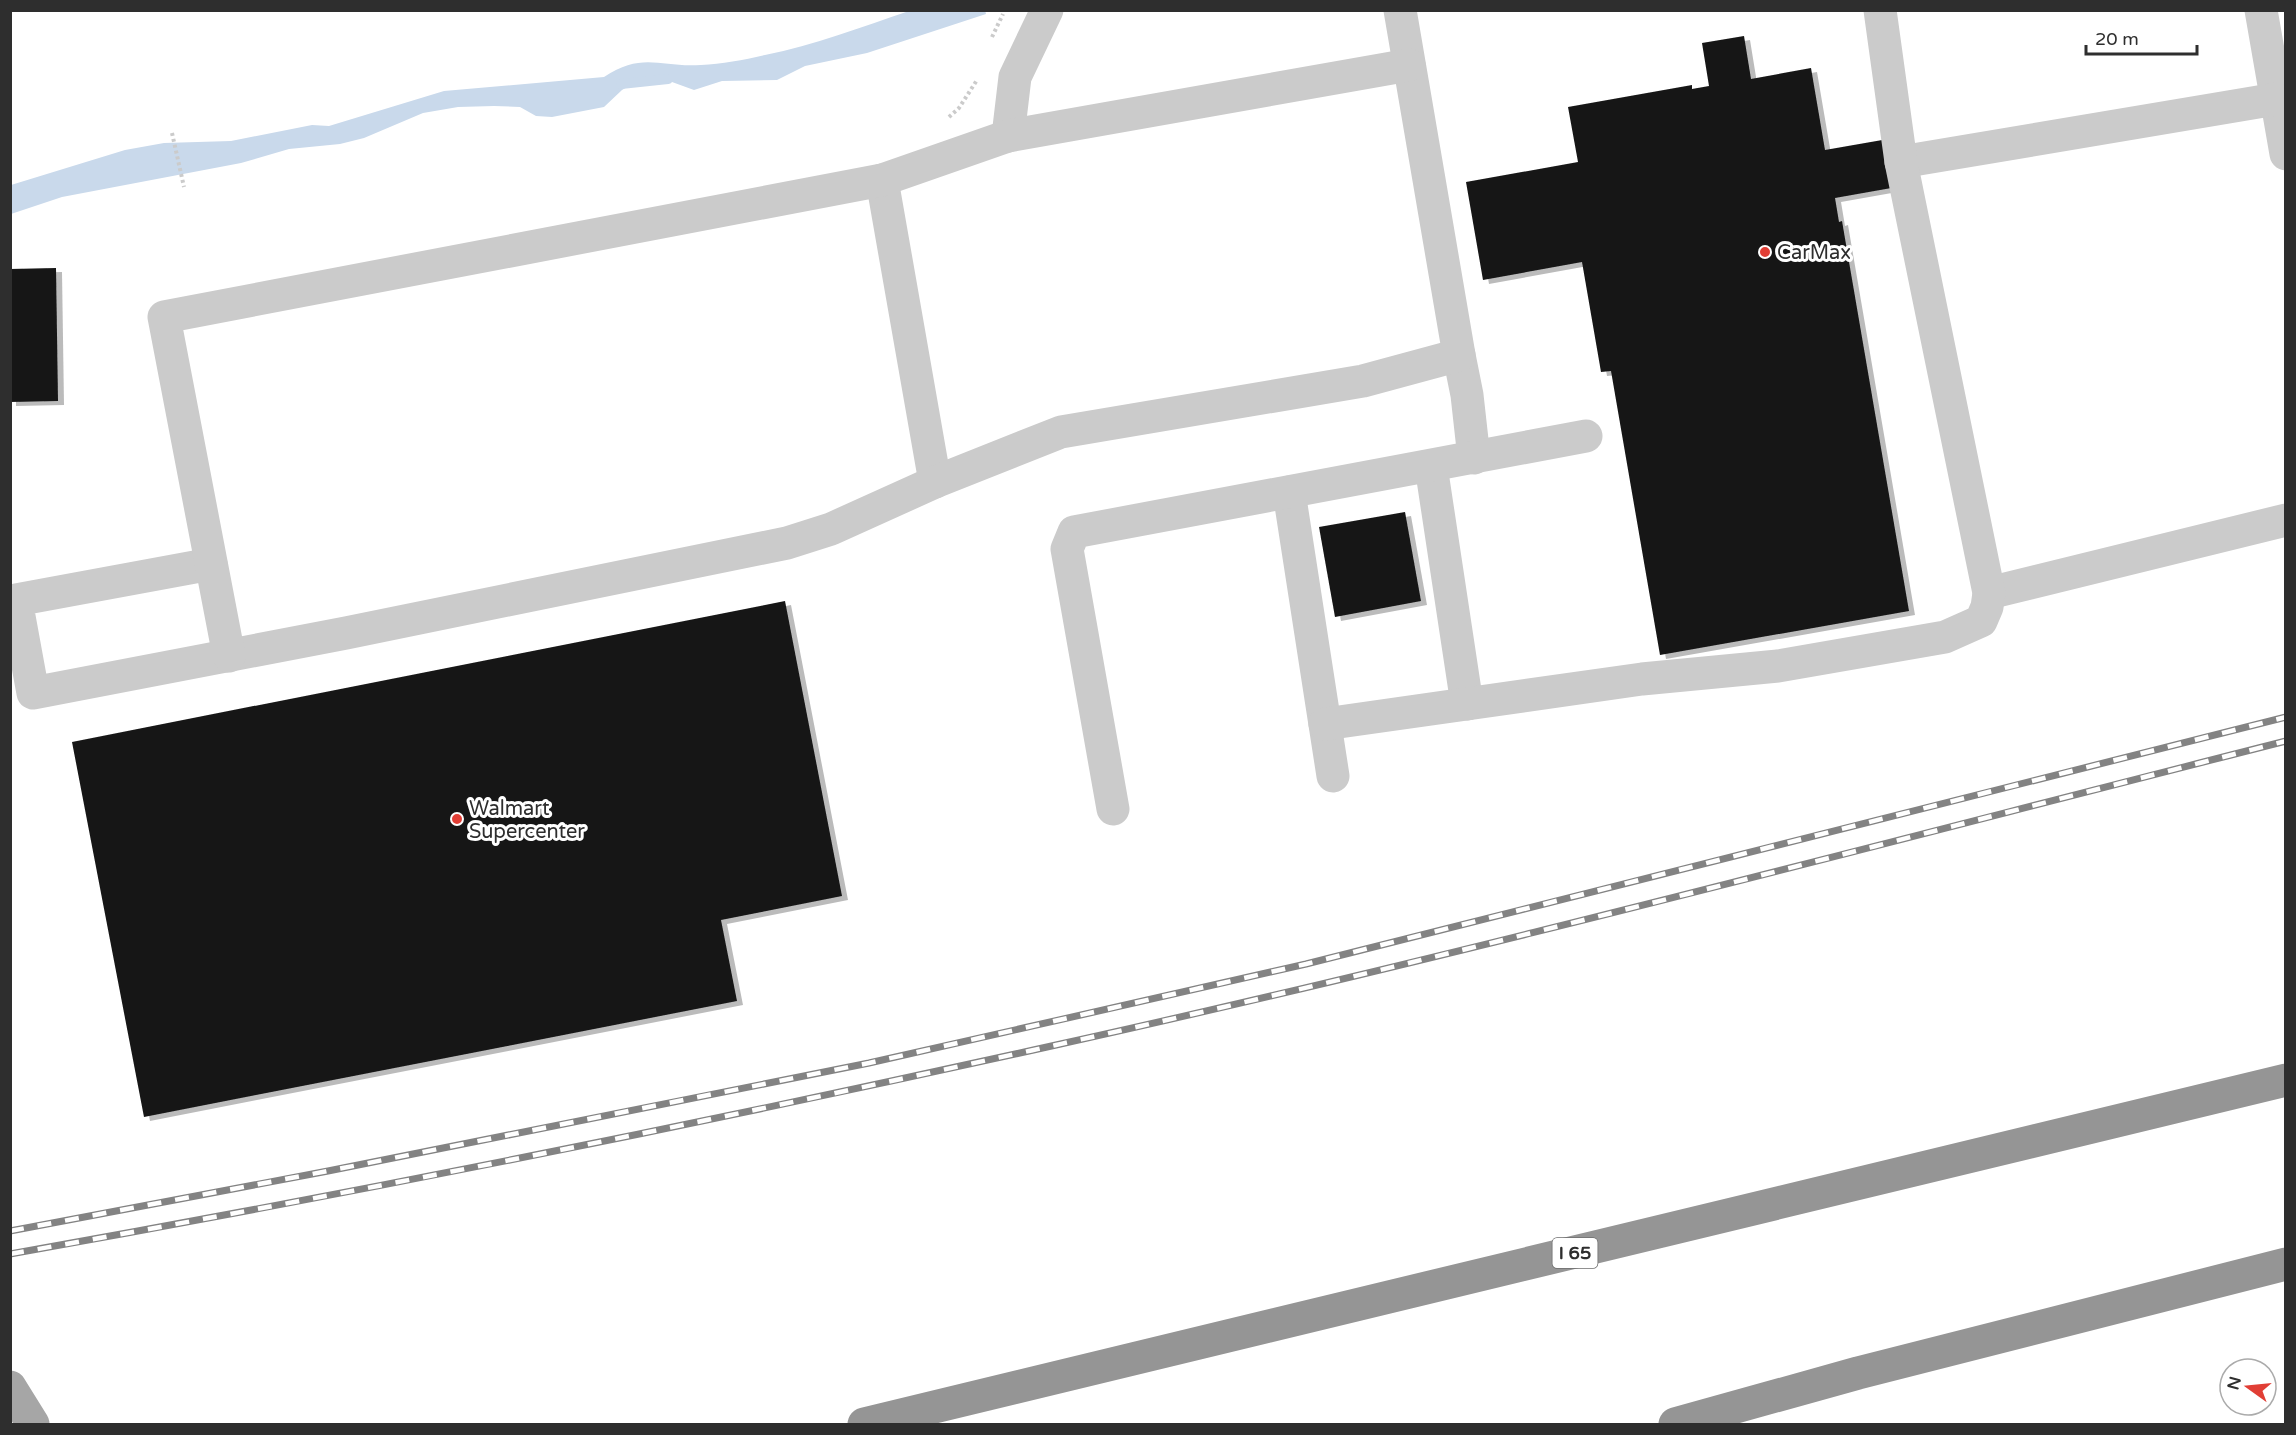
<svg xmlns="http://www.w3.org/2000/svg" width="2296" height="1435" viewBox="0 0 2296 1435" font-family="'Varela Round',sans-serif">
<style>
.water{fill:#c9d9eb}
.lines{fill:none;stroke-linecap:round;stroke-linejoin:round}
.stream{stroke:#c9d9eb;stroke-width:10}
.building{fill:#151515;filter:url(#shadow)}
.path{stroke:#cbcbcb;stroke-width:4;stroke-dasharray:3 3;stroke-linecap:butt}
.minor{stroke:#cbcbcb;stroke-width:33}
.major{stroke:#a6a6a6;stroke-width:33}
.highway{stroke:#959595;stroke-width:33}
.rail-casing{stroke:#838383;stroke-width:7}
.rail{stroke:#fff;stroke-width:4.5;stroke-dasharray:14;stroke-linecap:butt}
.poi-dot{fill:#e13e35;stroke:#fff;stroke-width:2}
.labels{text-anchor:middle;stroke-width:6;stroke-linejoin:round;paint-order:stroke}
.shield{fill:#fff;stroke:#6d6d6d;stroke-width:1.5}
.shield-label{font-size:18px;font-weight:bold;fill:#2e2e2e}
.poi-label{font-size:20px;fill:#2e2e2e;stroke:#fff;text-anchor:start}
</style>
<defs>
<filter id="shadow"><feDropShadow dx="6" dy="4" stdDeviation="0" flood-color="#0004"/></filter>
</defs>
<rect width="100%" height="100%" fill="#fff"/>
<!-- water -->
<path class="water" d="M909 11 985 10 986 14 867 53 805 66 777 80 722 81 694 90 672 82 639 80 622 90 604 107 552 117 536 116 520 107 494 106 458 107 423 113 364 138 340 144 289 149 241 163 62 197 11 214V185L125 150 164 143 231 141 312 125 329 126 444 91 604 77C643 51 661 68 701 65 722 64 744 60 765 55 814 45 862 27 909 11Z"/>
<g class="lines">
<!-- stream -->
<path class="stream" d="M621 84 668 79"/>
</g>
<!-- building -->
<g class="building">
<path d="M1744 36 1751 79 1811 68 1825 150 1888 139 1897 187 1835 198 1839 222 1842 221 1909 611 1660 655 1611 371 1601 372 1582 262 1483 280 1466 182 1578 162 1568 107 1692 85V89L1709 86 1702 43Z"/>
<path d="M56 268 58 401 10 402V269Z"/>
<path d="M1405 512 1421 601 1335 617 1319 527Z"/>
<path d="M785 601 842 896 721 920 737 1001 144 1117 72 742Z"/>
</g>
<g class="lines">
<!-- path -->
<g class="path">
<path d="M992 37 1003 14"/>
<path d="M949 117 959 108 977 80"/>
<path d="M172 133 184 187"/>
</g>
<!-- minor -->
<g class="minor">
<path d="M2261 10 2286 154"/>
<path d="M1008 136 1015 77 1047 10"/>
<path d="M1901 162 2276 99"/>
<path d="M882 180 935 482"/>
<path d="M1459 355 1467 395 1474 458"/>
<path d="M1431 466 1467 704"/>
<path d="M1289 492 1333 776"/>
<path d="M211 564 16 600 33 693 346 633 787 543 831 529 935 482 1061 432 1363 381 1459 355 1400 10"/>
<path d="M1989 593 2286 520"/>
<path d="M229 656 164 317 882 180 1008 136 1409 65"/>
<path d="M1325 724 1642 679 1778 666 1945 637 1981 621 1987 607 1989 593 1901 162 1880 10"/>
<path d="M1113 809 1067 549 1074 532 1586 436"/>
</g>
<!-- major -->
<path class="major" d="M10 1387 33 1424"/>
<!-- highway -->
<g class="highway">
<path d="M864 1424 2286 1080"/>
<path d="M1675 1424 1858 1373 2286 1264"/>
</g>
<!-- rail casing -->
<g class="rail-casing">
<g id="rail">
<path d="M10 1231 328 1171 869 1063 1306 964 2286 717"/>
<path d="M10 1254C361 1192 709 1122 1056 1045 1468 954 1876 845 2286 741"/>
</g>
</g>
<!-- rail -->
<use href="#rail" class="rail"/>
</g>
<!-- markers -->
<g class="poi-dot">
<circle cx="1765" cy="252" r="6"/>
<circle cx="457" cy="819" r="6"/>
</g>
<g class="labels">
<!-- shield labels -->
<rect class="shield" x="1552.5" y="1238" width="45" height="30" rx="4.5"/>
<g class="shield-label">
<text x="1575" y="1259">I 65</text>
</g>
<!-- poi labels -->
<g class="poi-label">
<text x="1777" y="259">CarMax</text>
<text x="469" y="815">Walmart<tspan x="469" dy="23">Supercenter</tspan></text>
</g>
</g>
<!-- border -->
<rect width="2296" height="1435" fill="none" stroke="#2e2e2e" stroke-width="24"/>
<!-- north arrow -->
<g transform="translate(2248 1387) rotate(285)"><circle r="28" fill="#ffffff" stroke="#ababab" stroke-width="1.5"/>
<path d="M0-4.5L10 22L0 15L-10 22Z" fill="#e13e35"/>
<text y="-9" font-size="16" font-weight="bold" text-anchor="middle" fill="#2e2e2e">N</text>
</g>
<!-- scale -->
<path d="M2086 45v9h111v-9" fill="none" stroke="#2e2e2e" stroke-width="3"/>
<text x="2095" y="45" font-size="18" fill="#2e2e2e" stroke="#ffffff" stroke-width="4.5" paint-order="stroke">20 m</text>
</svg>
